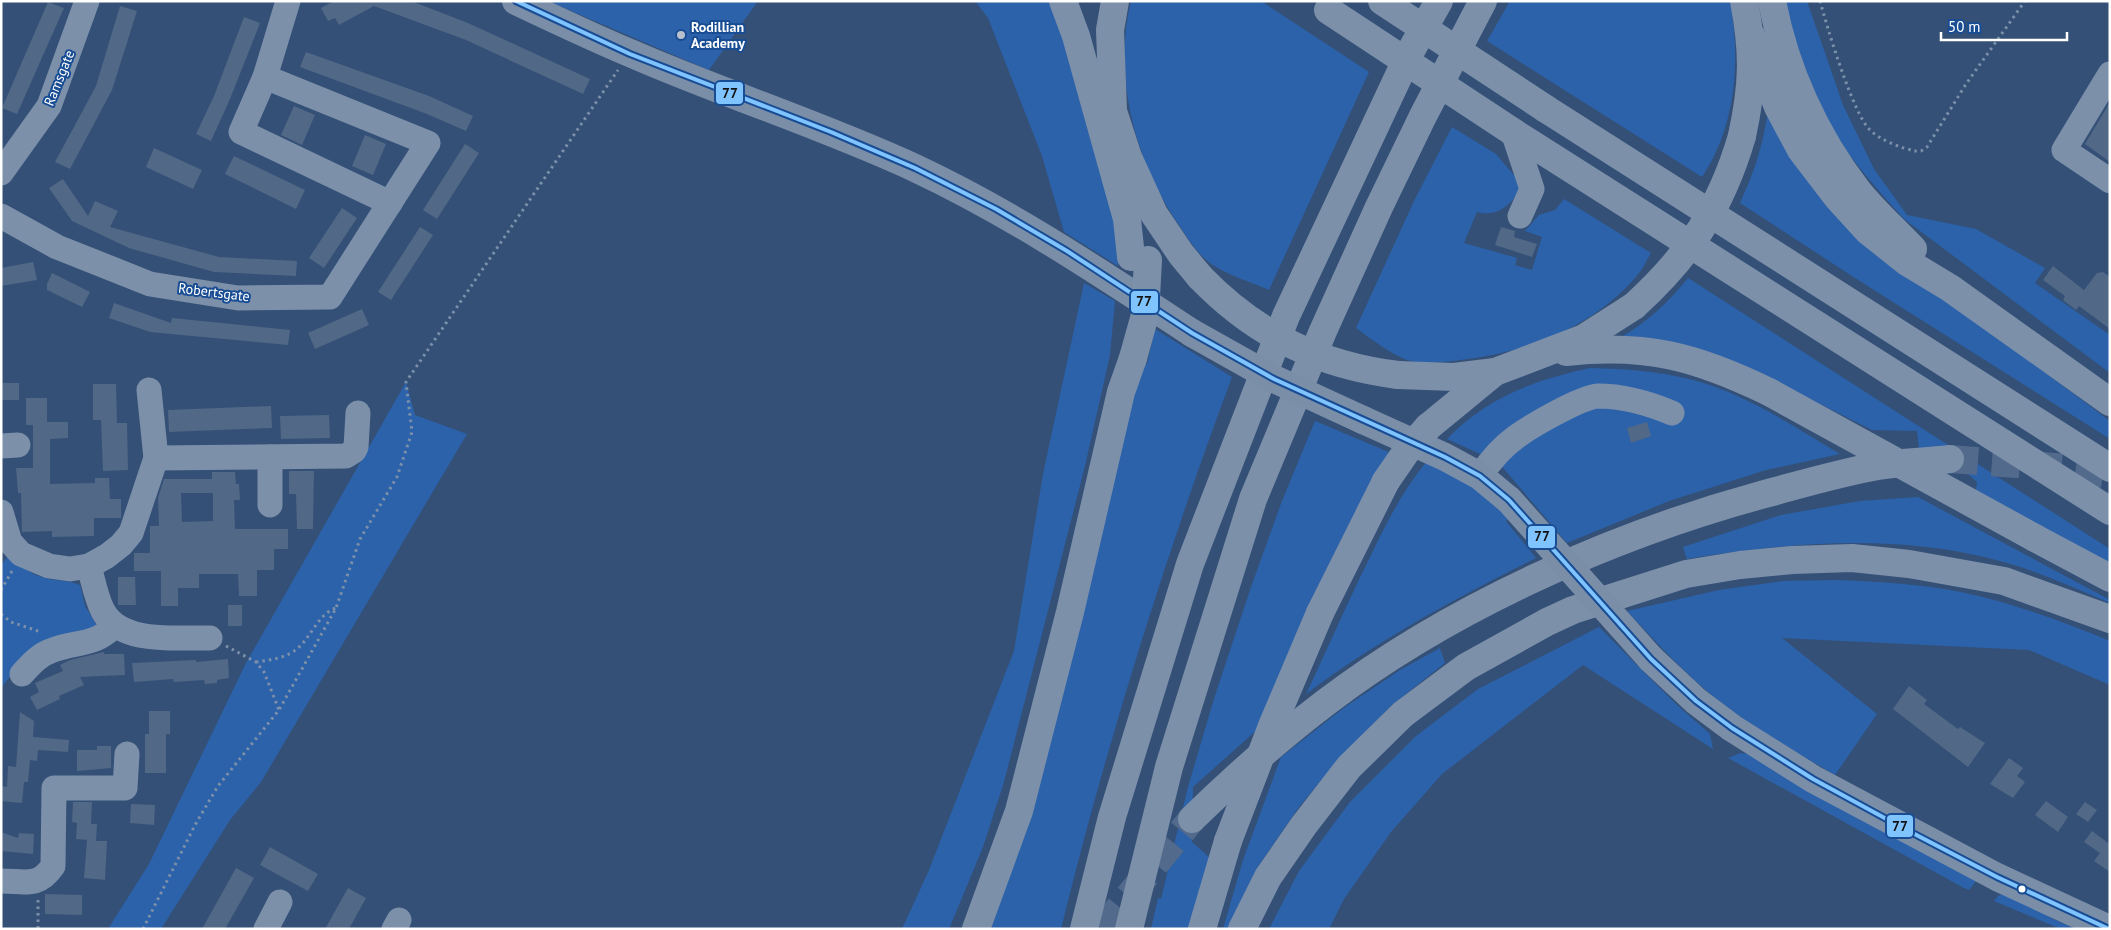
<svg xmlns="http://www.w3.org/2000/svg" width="2111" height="930" viewBox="0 0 2111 930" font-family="'PT Sans',sans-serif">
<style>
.green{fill:#2c62aa}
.building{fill:#516886;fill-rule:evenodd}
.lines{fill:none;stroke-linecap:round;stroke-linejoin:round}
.highway-tunnel{stroke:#526a8b;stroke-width:28;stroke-dasharray:28 14;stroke-linecap:butt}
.path{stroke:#7c90aa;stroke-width:3;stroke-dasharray:2.5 4;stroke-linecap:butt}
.minor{stroke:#7c90aa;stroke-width:25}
.major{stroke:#7b8ea8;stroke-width:28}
.highway{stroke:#7d90a9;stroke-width:28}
.major-bridge{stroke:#7b8ea8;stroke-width:28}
.highway-bridge{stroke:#7d90a9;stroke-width:28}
.bus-1-casing{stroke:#184c93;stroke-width:8}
.bus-1{stroke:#80c4ff;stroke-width:4}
.poi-dot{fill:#b8c2cf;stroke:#184c93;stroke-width:2}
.bus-dot{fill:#fff;stroke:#184c93;stroke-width:2}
.labels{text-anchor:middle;stroke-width:4;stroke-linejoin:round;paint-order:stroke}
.poi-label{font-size:14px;font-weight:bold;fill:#fff;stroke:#184c93;text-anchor:start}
.street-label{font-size:14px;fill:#fff;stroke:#184c93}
.line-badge{stroke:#184c93;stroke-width:2}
.pale-badge-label{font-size:14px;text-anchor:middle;font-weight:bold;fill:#111}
</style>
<rect width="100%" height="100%" fill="#345077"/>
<!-- green -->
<g class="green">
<path d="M548 1H758L709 70Z"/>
<path d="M975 1H1050L1070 40 1120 247 1118 266 1064 232 1042 156 988 18Z"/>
<path d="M1131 1H1261L1369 72 1269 290C1251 282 1230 276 1213 265 1199 256 1188 239 1179 225 1136 163 1112 77 1131 1Z"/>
<path d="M1510 1H1730C1741 60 1736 126 1702 177L1487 41Z"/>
<path d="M1785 1H1807L1843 105 1874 169 1907 215 1976 229 2045 268 2035 283 2110 335V373L1904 219C1885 198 1866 177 1849 154 1820 113 1795 50 1785 1Z"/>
<path d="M1769 105 1995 335 2110 421V439L1855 278 1740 203C1757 166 1763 144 1769 105Z"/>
<path d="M1452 127 1496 154 1524 187C1511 203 1499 218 1477 212L1464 243 1517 258 1515 265 1532 270 1542 237 1525 231 1539 215 1555 210 1564 199 1651 253C1646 261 1642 271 1635 278 1591 328 1525 353 1460 360 1444 362 1423 365 1407 360 1389 353 1371 339 1356 328L1414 201Z"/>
<path d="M1688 278 2110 549V565L1976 490 1977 482 1938 448 1919 449 1917 431 1872 430 1776 382 1620 338C1647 322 1668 303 1688 278Z"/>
<path d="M1084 283 1115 301 1110 355 1085 466 1004 782 983 847 949 929H902L929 870 1014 651 1043 474Z"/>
<path d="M1155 329 1232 377C1165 557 1107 742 1061 929H989L1140 363 1147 364Z"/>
<path d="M1590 368C1625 369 1659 371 1693 380 1744 393 1795 427 1840 454L1766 470 1669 501 1567 543 1498 462 1447 439C1487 397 1535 380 1590 368Z"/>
<path d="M406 382 415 415 467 434 261 782 230 820 161 929H108L149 864 246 663Z"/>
<path d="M1315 421 1391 453 1259 728 1193 787 1192 842 1210 858 1189 929H1151L1158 898 1161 899 1188 787 1213 702 1251 587 1282 501Z"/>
<path d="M1427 461 1472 483 1511 517 1506 521 1536 558C1456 598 1378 640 1306 694 1328 648 1348 601 1371 555 1387 522 1403 490 1427 461Z"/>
<path d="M1918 497 2110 600V603C2074 588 2038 571 2000 561 1897 533 1791 542 1687 559L1683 547 1781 515 1860 501Z"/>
<path d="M8 556C19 564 31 575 45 578 56 581 69 580 80 585L85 606 101 632 16 669 1 688V565Z"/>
<path d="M1839 580C1880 582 1921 584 1961 592 2013 603 2061 621 2110 641V685L2029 650 1782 638 1877 714 1835 775C1796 752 1754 729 1718 700 1685 674 1656 642 1627 611L1719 590 1783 581Z"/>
<path d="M1599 627 1677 705 1710 734 1713 749 1583 665 1442 774 1391 832 1344 899 1329 929H1269L1299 871 1350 802 1416 736 1478 689Z"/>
<path d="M1440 648 1445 663 1392 705 1344 753 1299 807 1259 865 1228 929H1223L1243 860 1281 757 1345 707 1400 670Z"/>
<path d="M1740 753 1753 754 1977 880 1969 890 1964 888 1728 758Z"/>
<path d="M2004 893 2049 915V917L2075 929H2061L1994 901 1998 896Z"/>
</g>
<!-- building -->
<g class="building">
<path d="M334 1H411L468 23 590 79 583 94 466 40 374 6 339 25 335 18 328 21 321 8Z"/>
<path d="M48 2 64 8 17 114 2 108Z"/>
<path d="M120 6 137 11 112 90 70 169 55 162 96 86Z"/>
<path d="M244 17 260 23 230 99 211 141 196 134 214 96Z"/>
<path d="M306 52 429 96 473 116 466 131 427 114 300 67Z"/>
<path d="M2110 102V162L2085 144Z"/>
<path d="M294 106 315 115 302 145 281 135Z"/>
<path d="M365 135 386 144 373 175 352 166Z"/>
<path d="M465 144 479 153 437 219 423 210Z"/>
<path d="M154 148 202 170 193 189 146 167Z"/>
<path d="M234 156 305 190 296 209 225 174Z"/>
<path d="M63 179 88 216 95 201 118 211 110 227 219 257 297 261 296 276 214 272 129 248 72 221 49 188Z"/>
<path d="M342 208 357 218 324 268 309 258Z"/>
<path d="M420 227 433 235 391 300 378 292Z"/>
<path d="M1501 227 1515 231 1514 237 1537 244 1532 257 1495 245Z"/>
<path d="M33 262 37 280 1 286V268Z"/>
<path d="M2053 266 2084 290 2097 273 2103 272 2110 277V329L2079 306 2076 310 2063 300 2065 296 2043 280Z"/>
<path d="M52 273 90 292 82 307 47 290V284Z"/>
<path d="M114 303 171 323 172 318 290 330 288 345 150 332 109 318Z"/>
<path d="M362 309 369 325 315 349 308 333Z"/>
<rect x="1" y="383" width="18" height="17"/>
<path d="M93 384H116L117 423H127L128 470 103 471 101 420H93Z"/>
<path d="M26 398H47V422H68V438L50 439V484L95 483V478H109L110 499H121V518H94V536L52 537V531L22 532 21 493H18L16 468H33V425H26Z"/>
<path d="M271 406 272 428 169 432 168 410Z"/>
<path d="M329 415 330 438 281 439 280 416Z"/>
<path d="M1647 422 1651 436 1631 443 1627 428Z"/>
<path d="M289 471H314L313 529H297L296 494H289Z"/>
<path d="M212 472H235L236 484H239L240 500H234L235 529H288V549H274V570H257V596H239L238 574H199V588H178V606H161V571H134V553H150V526H159L158 498 164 479H212ZM181 493H213V521L182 522Z"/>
<path d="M118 577H135L136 605H118Z"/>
<rect x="228" y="605" width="14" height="21"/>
<path d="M104 652V654H124L125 675 80 677 84 685 59 696 60 699 37 710 30 697 39 692 35 683 63 671 60 665 70 660Z"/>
<path d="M228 659 229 678 217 680V683L205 684 204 680 174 682 173 679 134 682 132 663 196 660V662Z"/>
<path d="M1909 686 1927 700 1924 704 1958 729 1960 727 1985 743 1968 767 1893 709Z"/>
<path d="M149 711H170V734H166V773H145V734H149Z"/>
<path d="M20 712 34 721 33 737 69 740 68 752 38 750 37 761 30 760 28 782H24L22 803 1 801 2 786 7 787 8 766 16 767Z"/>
<path d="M97 746H111V768L77 771V750H97Z"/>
<path d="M2009 758 2023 768 2017 776 2025 782 2013 798 1990 784Z"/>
<path d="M2046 801 2068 817 2058 832 2035 815Z"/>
<path d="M73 802H92L91 824H97L96 841H107L105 880 84 878 87 840H89L76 839 77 823 72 822Z"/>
<path d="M2085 802 2097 810 2088 822 2076 814Z"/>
<path d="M131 804 155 805 154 825 130 823Z"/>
<path d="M2092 831 2108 843 2110 840V872L2094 861 2100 853 2084 842Z"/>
<path d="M1 832 18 838 19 833 34 834 33 854 1 851Z"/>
<path d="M270 847 318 874 308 891 260 865Z"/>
<path d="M236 868 254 878 225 929H202Z"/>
<path d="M348 888 366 898 349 929H325Z"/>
<path d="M45 894 82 895V915L45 914Z"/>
</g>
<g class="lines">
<!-- highway-tunnel -->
<g class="highway-tunnel">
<path d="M1950 459 2068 468 2110 475"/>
<path d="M1102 929 1192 819"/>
</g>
<!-- path -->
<g class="path">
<path d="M1820 1C1827 27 1853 114 1870 130 1880 140 1901 148 1915 151H1921L1927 147 1966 84 2025 1"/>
<path d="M1 590 12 571"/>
<path d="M1 614 11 622 41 632"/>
<path d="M226 646 256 662 264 672 279 710"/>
<path d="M256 662C270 660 287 658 298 648 311 637 319 613 336 608"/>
<path d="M38 900V929"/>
<path d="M143 929 195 825 218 786 279 710 336 608 360 539 397 477 412 432 406 382 618 70"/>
</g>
<!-- minor -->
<g class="minor">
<path d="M288 1 265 77 241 132 390 203"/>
<path d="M2110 74 2064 150 2110 181"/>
<path d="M1513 132 1532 189 1520 216"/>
<path d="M1 173 49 106 87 1"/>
<path d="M1 216 57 247 150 284 238 298 330 297 428 143 265 77"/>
<path d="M1 446 18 445"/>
<path d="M270 457V505"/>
<path d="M156 458 346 456 354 451 356 447 358 413"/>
<path d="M1480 476C1490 461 1502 447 1516 437 1531 426 1581 397 1598 396 1624 396 1648 403 1672 413"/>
<path d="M1 512 10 542 21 554 49 566 70 569 89 566 107 556 121 545 131 533 156 458 149 390"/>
<path d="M89 566C93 580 96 598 103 611 121 645 177 637 210 638"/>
<path d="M22 674C31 664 40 654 53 650 77 641 95 646 114 626"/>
<path d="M1 881C25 881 38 888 53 866L54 788H125L127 754"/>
<path d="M266 929 280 902"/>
<path d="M394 929 399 920"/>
</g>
<!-- major -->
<g class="major">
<path d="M516 1C554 19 592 37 630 53 724 94 822 125 915 168 1013 214 1102 274 1192 333"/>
<path d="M1363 420 1445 457 1480 476 1509 500"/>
<path d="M1651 659 1696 701 1732 728 1813 779 1997 877 2109 929"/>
</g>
<!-- highway -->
<g class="highway">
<path d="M1063 1 1076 36 1127 219 1131 257"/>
<path d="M1115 1 1110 30 1113 111 1128 157 1154 214 1181 254 1200 277"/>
<path d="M1772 1C1785 69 1815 136 1858 191 1874 211 1895 230 1913 249"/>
<path d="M1751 35 1778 107 1801 150 1837 197 1868 231 1907 262 1950 288 2110 402"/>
<path d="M1546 109 2110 468"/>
<path d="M1513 132 2110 511"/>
<path d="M1742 136C1753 85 1754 53 1744 1"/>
<path d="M1566 352C1646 343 1697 357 1769 392"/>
<path d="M1398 375 1454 377 1495 372 1584 338 1634 306"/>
<path d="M1428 427 1495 372"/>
<path d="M2035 538 2110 578"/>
<path d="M1320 613 1386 481"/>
<path d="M1192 819C1234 778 1279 738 1325 703 1449 608 1611 536 1761 495 1799 485 1838 473 1878 466 1902 462 1926 462 1950 459"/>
<path d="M976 929 1019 811 1070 612 1121 392 1133 358"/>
<path d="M1084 929 1112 817 1190 564 1286 316 1409 54 1439 1"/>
<path d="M1129 929 1169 767 1253 499 1323 331 1379 207 1423 116 1483 1"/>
<path d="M1202 929 1228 841"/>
<path d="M1242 929 1268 877 1304 825 1349 767 1403 714 1466 667 1547 622 1573 610 1686 574 1740 565 1792 560 1852 558 1909 564 2004 581 2110 619"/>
</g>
<!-- major-bridge -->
<g class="major-bridge">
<path d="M1192 333 1274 379 1363 420"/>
<path d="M1509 500 1651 659"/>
</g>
<!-- highway-bridge -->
<g class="highway-bridge">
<path d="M1382 1 1546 109"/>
<path d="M1328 10 1513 132"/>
<path d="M1200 277C1256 335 1319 365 1398 375"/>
<path d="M1634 306C1689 256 1721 208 1742 136"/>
<path d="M1133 358 1145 315 1148 260"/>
<path d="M1769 392 2035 538"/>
<path d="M1386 481 1406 452 1428 427"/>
<path d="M1228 841 1272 726 1320 613"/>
</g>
<!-- bus-1 casing -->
<g class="bus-1-casing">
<path id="bus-1" d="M516 1 630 54 831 132 915 168 996 209 1067 251 1192 333 1274 379 1445 457 1480 476 1509 500 1651 659 1696 701 1732 728 1813 779 1903 828 1997 877 2109 929"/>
</g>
<!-- bus-1 -->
<use href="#bus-1" class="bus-1"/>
</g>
<!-- markers -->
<circle class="poi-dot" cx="681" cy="35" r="5"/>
<circle class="bus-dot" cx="2022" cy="889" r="4.5"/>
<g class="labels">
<!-- poi labels -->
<g class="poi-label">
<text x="691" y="32">Rodillian<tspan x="691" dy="16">Academy</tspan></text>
</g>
<!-- street labels -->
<g class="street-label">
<text transform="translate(59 78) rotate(-68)" y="5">Ramsgate</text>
<text transform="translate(214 292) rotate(7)" y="5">Robertsgate</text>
</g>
</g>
<g class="line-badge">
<rect x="715" y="81" width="29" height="24" rx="5" fill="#80c4ff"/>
<rect x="1130" y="290" width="29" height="24" rx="5" fill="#80c4ff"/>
<rect x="1527" y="525" width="29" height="24" rx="5" fill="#80c4ff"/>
<rect x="1886" y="814" width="28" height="24" rx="5" fill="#80c4ff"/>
</g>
<g class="pale-badge-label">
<text x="730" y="98">77</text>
<text x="1144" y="306">77</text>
<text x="1542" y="541">77</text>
<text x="1900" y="831">77</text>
</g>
<!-- border -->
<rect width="2111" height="930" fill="none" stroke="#ffffff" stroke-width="5"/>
<!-- scale -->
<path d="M1941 32v8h126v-8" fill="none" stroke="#ffffff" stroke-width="2.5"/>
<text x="1948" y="32" font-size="15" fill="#ffffff" stroke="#184c93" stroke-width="4" paint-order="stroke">50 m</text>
</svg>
